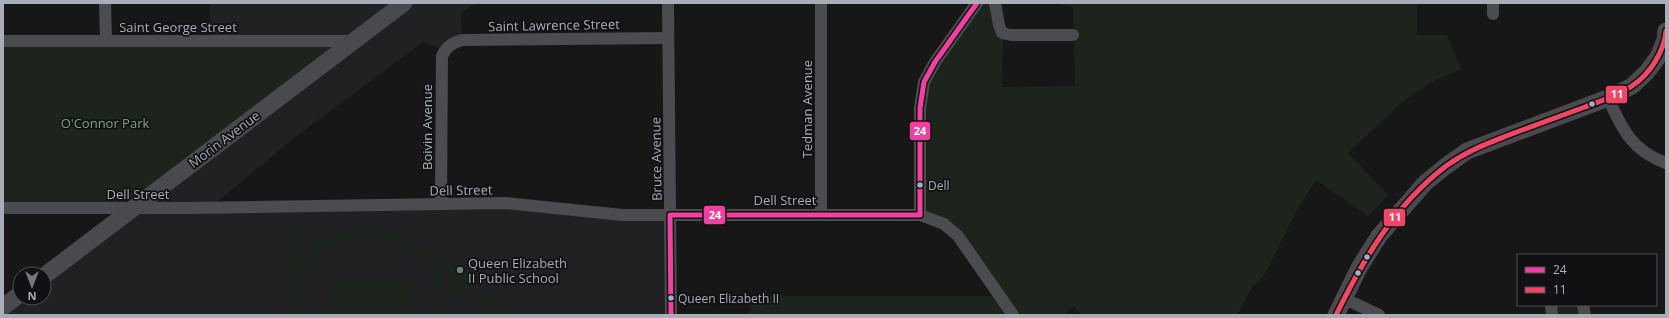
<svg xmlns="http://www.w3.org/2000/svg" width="1669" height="318" viewBox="0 0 1669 318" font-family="'Open Sans',sans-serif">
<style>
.built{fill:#212123}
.green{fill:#1d241e}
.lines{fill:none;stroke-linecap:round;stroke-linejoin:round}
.street{stroke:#4b4c50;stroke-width:12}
.secondary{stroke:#4a4a4e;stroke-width:17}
.bus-1-casing{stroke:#111113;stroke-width:8}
.bus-2-casing{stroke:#111113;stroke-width:8}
.bus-1{stroke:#f240a1;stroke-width:5}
.bus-2{stroke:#f34667;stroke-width:5}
.bus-dot{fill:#a8adb8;stroke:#111113;stroke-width:1.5}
.poi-dot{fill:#757880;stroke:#111113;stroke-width:1.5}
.labels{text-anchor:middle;stroke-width:3.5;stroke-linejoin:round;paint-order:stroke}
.bus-label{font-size:12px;fill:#a8adb8;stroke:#111113;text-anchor:start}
.street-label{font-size:13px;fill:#a8adb8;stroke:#111113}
.park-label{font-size:13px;fill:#7fa381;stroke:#111113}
.poi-label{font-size:13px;fill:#a8adb8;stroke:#111113;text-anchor:start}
.line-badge{stroke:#111113;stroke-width:1.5}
.badge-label{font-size:11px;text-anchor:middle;font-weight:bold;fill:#fff}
</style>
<rect width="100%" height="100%" fill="#171717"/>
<!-- built -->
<path class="built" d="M210 3H476L461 13 462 40 443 50 423 42 294 138 212 206 440 203 670 214V315H3L20 298H44V275L131 208 210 40Z"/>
<!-- green -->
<g class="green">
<path d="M978 3H996L1003 32 1002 87 1075 86 1073 7 1055 3H1417V35H1447L1461 69 1430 83 1401 103 1348 153 1388 195 1368 216 1316 180 1296 212 1265 274 1251 289 1237 315H1082L1074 306 1063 315H745L751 310 750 296H1001L959 236 921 215 925 83Z"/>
<path d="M3 40H352L131 208 3 207Z"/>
<path d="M287 226 295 227 296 271C300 263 305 254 312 249 342 223 390 219 420 247 427 254 431 261 436 269L437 236 443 235 445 315H437C436 203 294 214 294 315H286Z"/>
<path d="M449 263H472V292L449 293Z"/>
<rect x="333" y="280" width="78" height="35"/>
<rect x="482" y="294" width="19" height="21"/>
<path d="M1551 305H1582L1584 315H1553Z"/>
</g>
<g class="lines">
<!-- street -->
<g class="street">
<path d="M105 3 106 41"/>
<path d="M668 3 671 315"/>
<path d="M995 3 999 25 1002 33 1011 35H1073"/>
<path d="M1493 3V14"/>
<path d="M3 41H353"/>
<path d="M1608 98C1622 129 1632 151 1666 163"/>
<path d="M441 204 442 56C446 47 452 43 462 40L668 38"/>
<path d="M3 208H192L506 203 622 215H920L944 224 958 236 1013 315"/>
<path d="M821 214V3"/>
<path d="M920 215V108L924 82 935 62 977 3"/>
<path d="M1343 298 1379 315"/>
<path d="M1551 305 1552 315"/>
<path d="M1583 305 1585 315"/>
</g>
<!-- secondary -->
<g class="secondary">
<path d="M44 276 404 3"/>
<path d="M3 307 20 294"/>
<path d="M1336 315 1359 268 1379 236 1425 183 1446 166 1467 151 1608 98 1632 86 1647 72 1658 57 1665 40 1666 31"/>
</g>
<!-- bus-1 casing -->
<g class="bus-1-casing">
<path id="bus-1" d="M671 315 670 215H920V108L924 82 935 62 977 3"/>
</g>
<!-- bus-2 casing -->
<g class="bus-2-casing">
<path id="bus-2" d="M1336 315C1364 258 1395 205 1446 166 1468 150 1489 143 1514 133 1538 124 1561 116 1585 107 1600 101 1618 96 1632 86 1650 74 1664 52 1666 31"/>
</g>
<!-- bus-1 -->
<use href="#bus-1" class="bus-1"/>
<!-- bus-2 -->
<use href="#bus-2" class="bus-2"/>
</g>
<!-- markers -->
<g class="bus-dot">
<circle cx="1592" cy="104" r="3.5"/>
<circle cx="920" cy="185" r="3.5"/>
<circle cx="1367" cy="257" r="3.5"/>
<circle cx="1358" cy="273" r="3.5"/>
<circle cx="671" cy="298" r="3.5"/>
</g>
<circle class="poi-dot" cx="460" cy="270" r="4"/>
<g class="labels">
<!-- bus labels -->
<g class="bus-label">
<text x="928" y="190">Dell</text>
<text x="678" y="303">Queen Elizabeth II</text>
</g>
<!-- street labels -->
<g class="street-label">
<text transform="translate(554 25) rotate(-1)" y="5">Saint Lawrence Street</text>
<text x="178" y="32">Saint George Street</text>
<text transform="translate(807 109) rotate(-90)" y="5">Tedman Avenue</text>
<text transform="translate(427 127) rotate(-90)" y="5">Boivin Avenue</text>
<text transform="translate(224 139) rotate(-37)" y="5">Morin Avenue</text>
<text transform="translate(656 159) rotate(-91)" y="5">Bruce Avenue</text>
<text transform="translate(461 190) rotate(-1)" y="5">Dell Street</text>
<text x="138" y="199">Dell Street</text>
<text x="785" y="205">Dell Street</text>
</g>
<!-- park labels -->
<g class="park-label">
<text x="105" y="128">O'Connor Park</text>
</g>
<!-- poi labels -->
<g class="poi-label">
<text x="468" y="268">Queen Elizabeth<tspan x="468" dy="15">II Public School</tspan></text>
</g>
</g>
<g class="line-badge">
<rect x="1605" y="85" width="23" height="19" rx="4" fill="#f34667"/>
<rect x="909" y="121" width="22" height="20" rx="4" fill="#f240a1"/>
<rect x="703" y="205" width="23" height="20" rx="4" fill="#f240a1"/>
<rect x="1383" y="208" width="23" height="19" rx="4" fill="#f34667"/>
</g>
<g class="badge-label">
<text x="1617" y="98">11</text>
<text x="920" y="135">24</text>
<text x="715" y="219">24</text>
<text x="1395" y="221">11</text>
</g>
<!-- border -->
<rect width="1669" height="318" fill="none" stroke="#a8adb8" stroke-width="8"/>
<!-- legend -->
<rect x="1517" y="254" width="140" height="52" fill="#111113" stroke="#4d4f55"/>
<rect x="1525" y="267" width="20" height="6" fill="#f240a1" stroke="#4d4f55"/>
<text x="1553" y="274" font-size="12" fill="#a8adb8">24</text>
<rect x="1525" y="287" width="20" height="6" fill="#f34667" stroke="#4d4f55"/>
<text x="1553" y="294" font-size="12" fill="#a8adb8">11</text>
<!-- north arrow -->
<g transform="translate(32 286) rotate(180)"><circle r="19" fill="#111113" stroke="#4d4f55"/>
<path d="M0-3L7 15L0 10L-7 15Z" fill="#757880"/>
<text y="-6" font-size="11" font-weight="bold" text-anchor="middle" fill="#a8adb8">N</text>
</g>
</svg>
